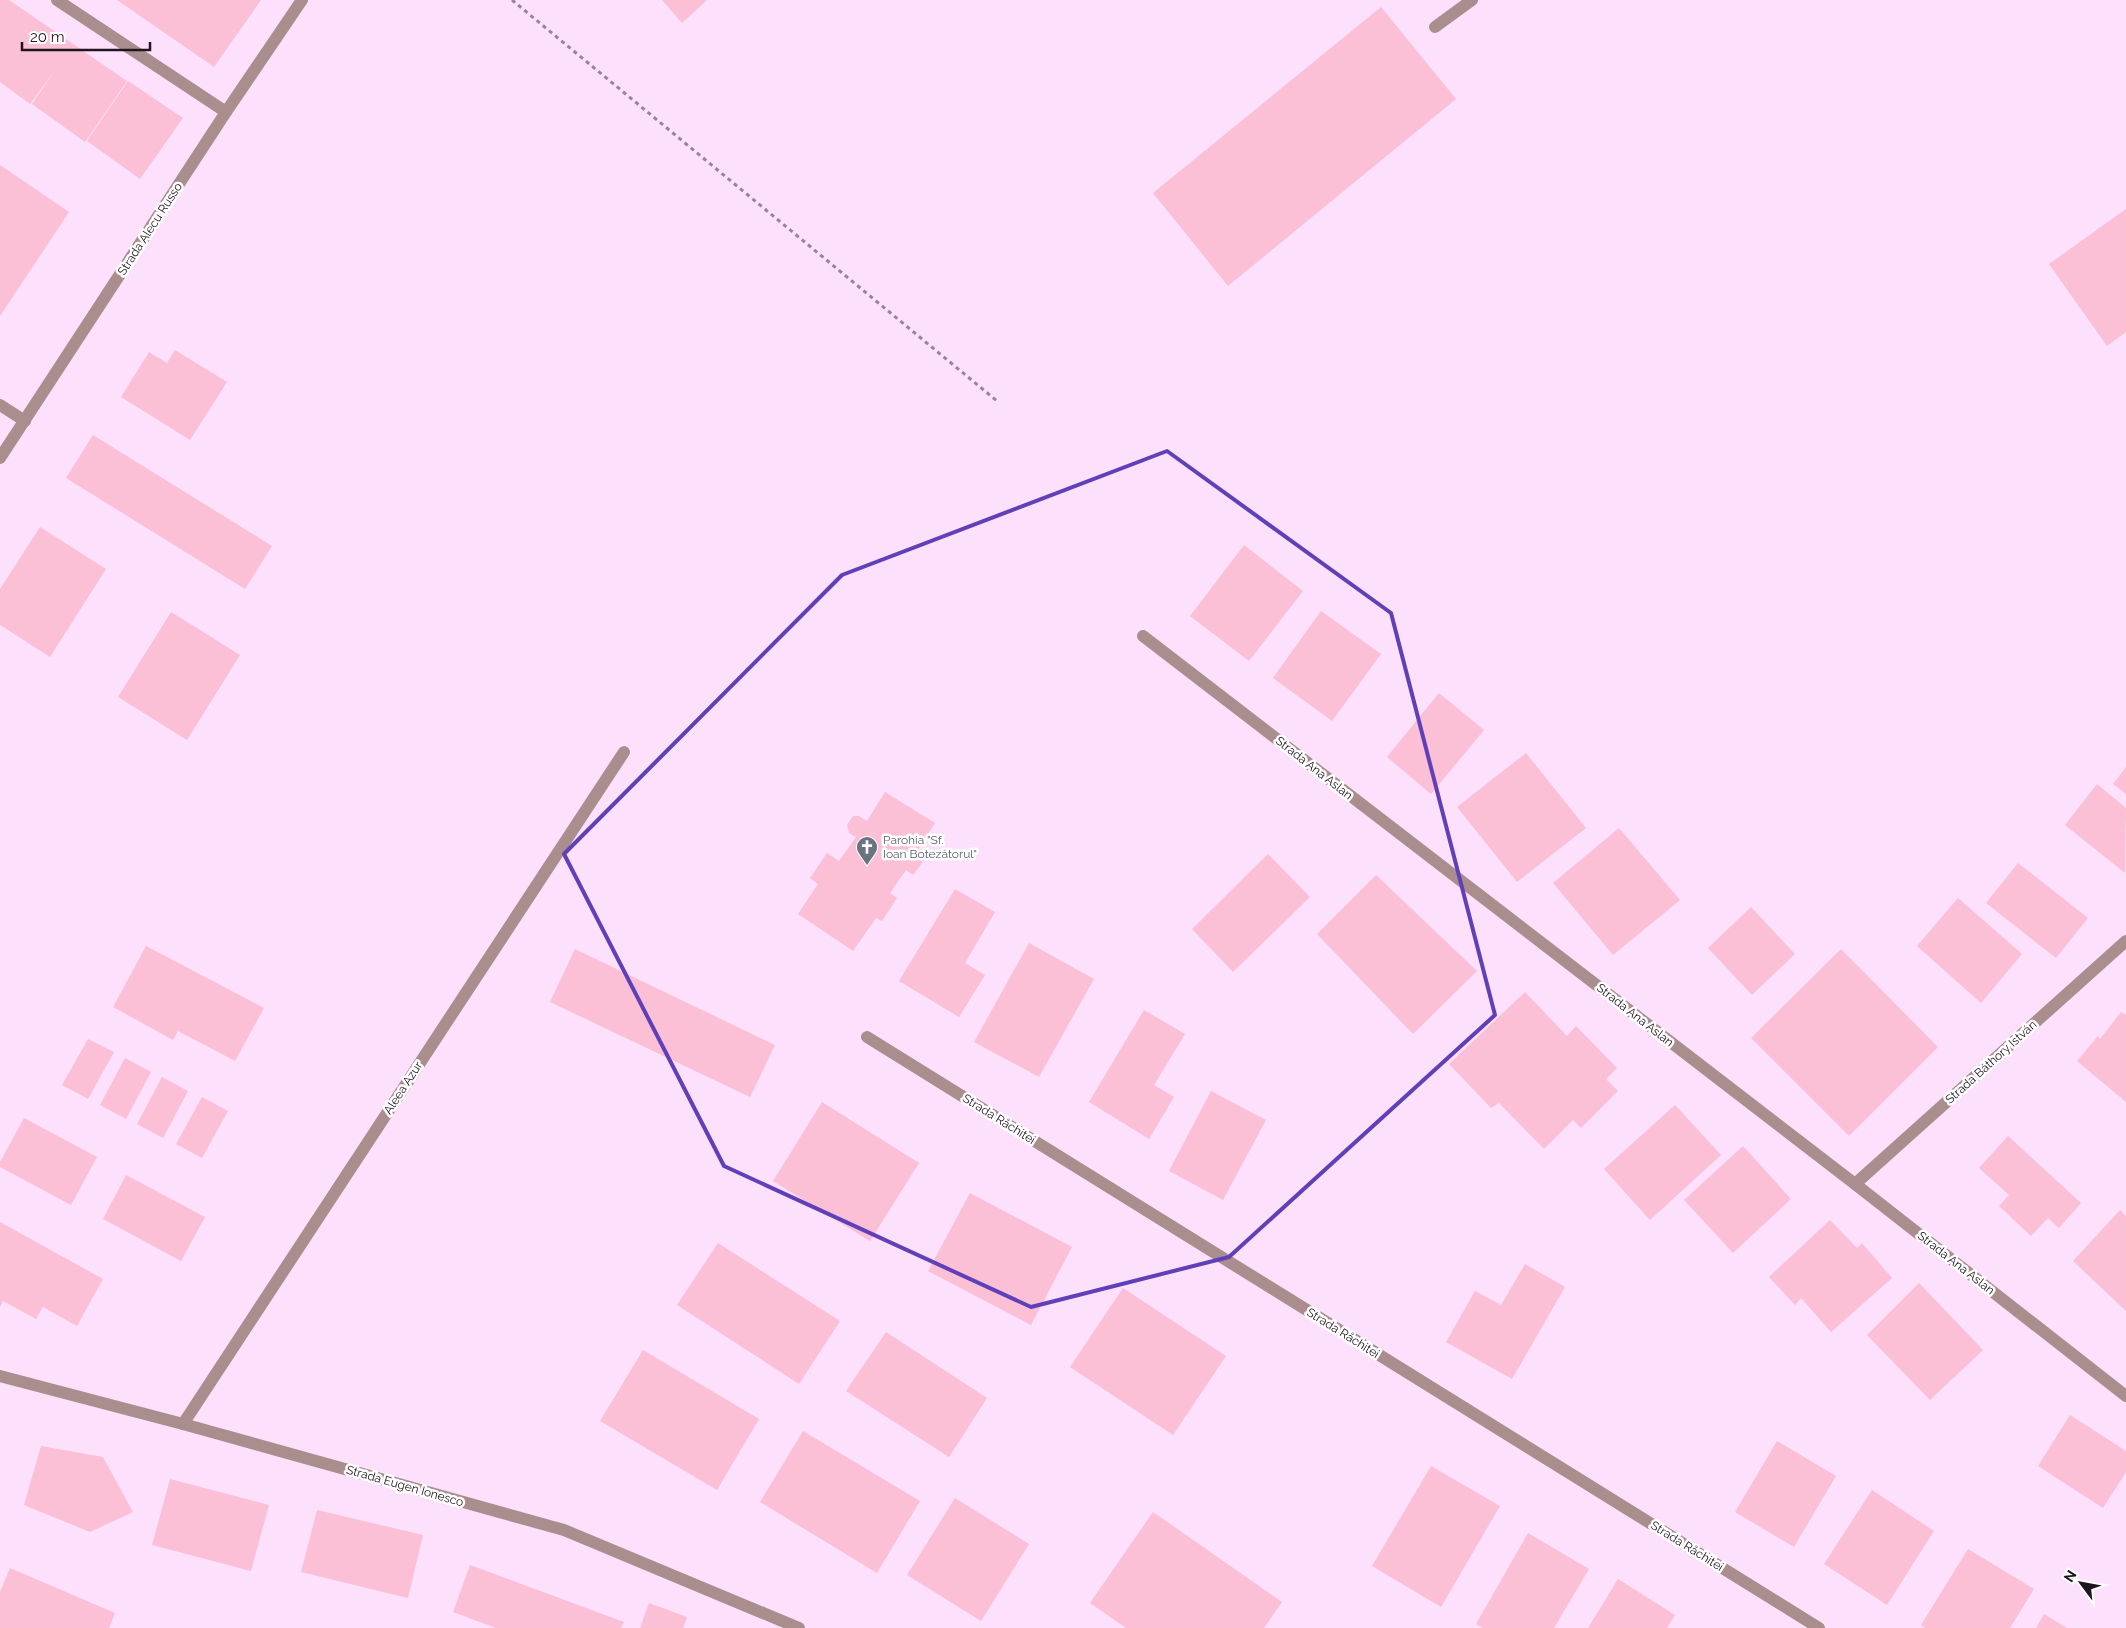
<svg xmlns="http://www.w3.org/2000/svg" width="2126" height="1628" viewBox="0 0 2126 1628" font-family="Raleway,sans-serif">
<style>
.building{fill:#fbbfd6}
.lines{fill:none;stroke-linecap:round;stroke-linejoin:round}
.path{stroke:#988397;stroke-width:3;stroke-dasharray:4 4;stroke-linecap:butt}
.minor{stroke:#a98e8d;stroke-width:12}
.marked{fill:none;stroke:#6040b8;stroke-width:4;stroke-linejoin:round}
.labels{text-anchor:middle;stroke-width:5;stroke-linejoin:round;paint-order:stroke}
.street-label{font-size:12px;fill:#1f151f;stroke:#fff}
.worship-label{font-size:12px;fill:#5b616d;stroke:#fff;text-anchor:start}
</style>
<rect width="100%" height="100%" fill="#fde0fc"/>
<!-- building -->
<g class="building">
<path d="M0 0H9L127 81 85 142 32 104 55 70 30 104 0 82Z"/>
<path d="M117 0H261L214 67Z"/>
<path d="M662 0H707L682 23Z"/>
<path d="M1381 7 1456 99 1228 286 1153 193Z"/>
<path d="M128 81 183 118 140 179 87 141Z"/>
<path d="M0 165 69 212 0 316Z"/>
<path d="M2126 209V332L2107 346 2049 264Z"/>
<path d="M175 350 227 382 190 440 121 397 149 352 167 363Z"/>
<path d="M93 435 272 546 245 589 66 478Z"/>
<path d="M40 527 106 569 50 657 0 625V589Z"/>
<path d="M1244 545 1303 591 1249 661 1190 616Z"/>
<path d="M1321 611 1381 654 1332 721 1273 678Z"/>
<path d="M171 612 240 655 187 740 118 697Z"/>
<path d="M1439 693 1484 730 1431 794 1387 757Z"/>
<path d="M1526 753 1586 828 1517 882 1457 807Z"/>
<path d="M2126 767V794L2113 784Z"/>
<path d="M2097 784 2126 808 2125 873 2065 825Z"/>
<path d="M885 792 935 823 915 854 921 858 922 863 913 875 906 870 890 893 897 898 882 921 876 918 853 951 798 914 818 884 810 878 827 853 839 861 856 837 849 833 847 825 853 816H859L867 821Z"/>
<path d="M1619 828 1680 900 1613 955 1553 883Z"/>
<path d="M1268 854 1310 897 1233 972 1192 929Z"/>
<path d="M2018 863 2088 918 2056 958 1986 903Z"/>
<path d="M1376 875 1477 971 1413 1034 1317 934Z"/>
<path d="M955 889 995 912 965 963 985 975 959 1017 899 981Z"/>
<path d="M1958 898 2022 954 1981 1003 1917 946Z"/>
<path d="M1751 907 1795 954 1752 995 1708 948Z"/>
<path d="M1029 943 1094 979 1039 1077 974 1042Z"/>
<path d="M146 946 264 1008 235 1061 178 1031 173 1040 113 1007Z"/>
<path d="M575 949 775 1045 750 1097 550 1002Z"/>
<path d="M1841 949 1938 1047 1849 1136 1751 1038Z"/>
<path d="M1525 992 1567 1036 1576 1026 1617 1068 1606 1079 1618 1091 1581 1128 1573 1120 1544 1149 1499 1103 1491 1108 1449 1064Z"/>
<path d="M1144 1010 1185 1034 1154 1085 1174 1097 1149 1139 1089 1102Z"/>
<path d="M2121 1012 2126 1015V1102L2077 1061 2098 1036 2100 1039Z"/>
<path d="M88 1039 114 1052 88 1099 62 1085Z"/>
<path d="M125 1058 151 1072 126 1119 100 1105Z"/>
<path d="M162 1077 188 1091 163 1138 137 1124Z"/>
<path d="M1211 1091 1266 1120 1223 1200 1169 1171Z"/>
<path d="M202 1097 228 1111 202 1158 176 1144Z"/>
<path d="M822 1102 919 1163 870 1241 773 1181Z"/>
<path d="M1675 1105 1721 1155 1650 1220 1604 1169Z"/>
<path d="M24 1118 97 1157 71 1205 0 1167V1162Z"/>
<path d="M2008 1136 2081 1203 2059 1228 2048 1218 2031 1236 1999 1206 2009 1195 1979 1168Z"/>
<path d="M1743 1146 1791 1199 1733 1253 1684 1200Z"/>
<path d="M126 1175 205 1217 181 1261 103 1219Z"/>
<path d="M970 1193 1072 1247 1031 1325 928 1271Z"/>
<path d="M2120 1210 2126 1216V1311L2073 1261Z"/>
<path d="M1830 1220 1857 1248 1862 1243 1892 1278 1831 1332 1801 1298 1795 1305 1769 1277Z"/>
<path d="M0 1222 103 1279 77 1326 43 1307 36 1319 3 1301 0 1307Z"/>
<path d="M718 1243 840 1321 799 1384 677 1305Z"/>
<path d="M1525 1264 1565 1287 1512 1379 1446 1342 1475 1291 1501 1305Z"/>
<path d="M1919 1283 1983 1350 1930 1400 1867 1335Z"/>
<path d="M1123 1288 1226 1356 1173 1435 1070 1367Z"/>
<path d="M886 1332 987 1398 949 1457 846 1391Z"/>
<path d="M643 1350 759 1419 717 1490 600 1421Z"/>
<path d="M2070 1415 2126 1451V1472L2103 1508 2038 1466Z"/>
<path d="M803 1431 920 1501 877 1573 760 1502Z"/>
<path d="M1777 1441 1836 1476 1794 1547 1735 1512Z"/>
<path d="M41 1446 103 1457 133 1512 90 1532 24 1505Z"/>
<path d="M1431 1466 1500 1506 1441 1607 1372 1566Z"/>
<path d="M170 1479 269 1505 251 1571 152 1545Z"/>
<path d="M1872 1490 1934 1531 1887 1605 1824 1564Z"/>
<path d="M955 1498 1029 1544 981 1621 907 1575Z"/>
<path d="M317 1510 423 1535 408 1598 301 1572Z"/>
<path d="M1153 1512 1282 1602 1264 1628H1126L1090 1603Z"/>
<path d="M1528 1533 1589 1569 1554 1628H1483L1476 1624Z"/>
<path d="M1968 1549 2034 1589 2010 1628H1925L1921 1625Z"/>
<path d="M470 1565 624 1622 621 1628H496L453 1612Z"/>
<path d="M10 1568 115 1613 109 1628H0V1592Z"/>
<path d="M1618 1579 1675 1615 1667 1628H1588Z"/>
<path d="M649 1603 687 1617 683 1628H640Z"/>
<path d="M2044 1614 2067 1628H2036Z"/>
</g>
<g class="lines">
<!-- path -->
<path class="path" d="M512 0 997 401"/>
<!-- minor -->
<g class="minor">
<path d="M57 0 226 112"/>
<path d="M1435 27 1472 0"/>
<path d="M0 405 25 421"/>
<path d="M0 458 226 112 302 0"/>
<path d="M1143 636 1855 1184 2126 1396"/>
<path d="M867 1037 1819 1628"/>
<path d="M1855 1184 2126 941"/>
<path d="M0 1376 183 1424 564 1530 799 1628"/>
<path d="M183 1424 624 752"/>
</g>
</g>
<!-- marked area -->
<path class="marked" d="M1167 451 1391 613 1495 1015 1229 1257 1031 1307 724 1166 564 854 842 575Z"/>
<!-- icons -->
<defs>
<g id="church-pin" transform="scale(1.125)"><path d="M0 17L-7.5 6A9.5 9.5 0 1 1 7.5 6Z" fill="#6b7280" stroke="#fff"/><path d="M-1.2-6h2.4v3.5h3.3v2.4h-3.3V6h-2.4V-.1h-3.3v-2.4h3.3Z" fill="#fff"/></g>
</defs>
<g fill-rule="evenodd">
<use href="#church-pin" x="867" y="847"/>
</g>
<g class="labels">
<!-- street labels -->
<g class="street-label">
<text transform="translate(150 229) rotate(-57)" y="4">Strada Alecu Russo</text>
<text transform="translate(1314 768) rotate(38)" y="4">Strada Ana Aslan</text>
<text transform="translate(1635 1015) rotate(38)" y="4">Strada Ana Aslan</text>
<text transform="translate(1991 1062) rotate(-42)" y="4">Strada Báthory István</text>
<text transform="translate(403 1088) rotate(-57)" y="4">Aleea Azur</text>
<text transform="translate(999 1119) rotate(32)" y="4">Strada Răchitei</text>
<text transform="translate(1956 1263) rotate(38)" y="4">Strada Ana Aslan</text>
<text transform="translate(1343 1333) rotate(32)" y="4">Strada Răchitei</text>
<text transform="translate(405 1486) rotate(16)" y="4">Strada Eugen Ionesco</text>
<text transform="translate(1687 1546) rotate(32)" y="4">Strada Răchitei</text>
</g>
<!-- worship labels -->
<g class="worship-label">
<text x="883" y="844">Parohia "Sf.<tspan x="883" dy="14">Ioan Botezătorul"</tspan></text>
</g>
</g>
<!-- north arrow -->
<g transform="translate(2081 1583) rotate(302)" stroke="#ffffff" stroke-width="4" paint-order="stroke">
<path d="M0-4L9 19L0 12L-9 19Z" fill="#1f151f"/>
<text y="-8" font-size="14" font-weight="bold" text-anchor="middle" fill="#1f151f">N</text>
</g>
<!-- scale -->
<path d="M22 42v8h128v-8" fill="none" stroke="#1f151f" stroke-width="2.5"/>
<text x="30" y="42" font-size="15" fill="#1f151f" stroke="#ffffff" stroke-width="4" paint-order="stroke">20 m</text>
</svg>
